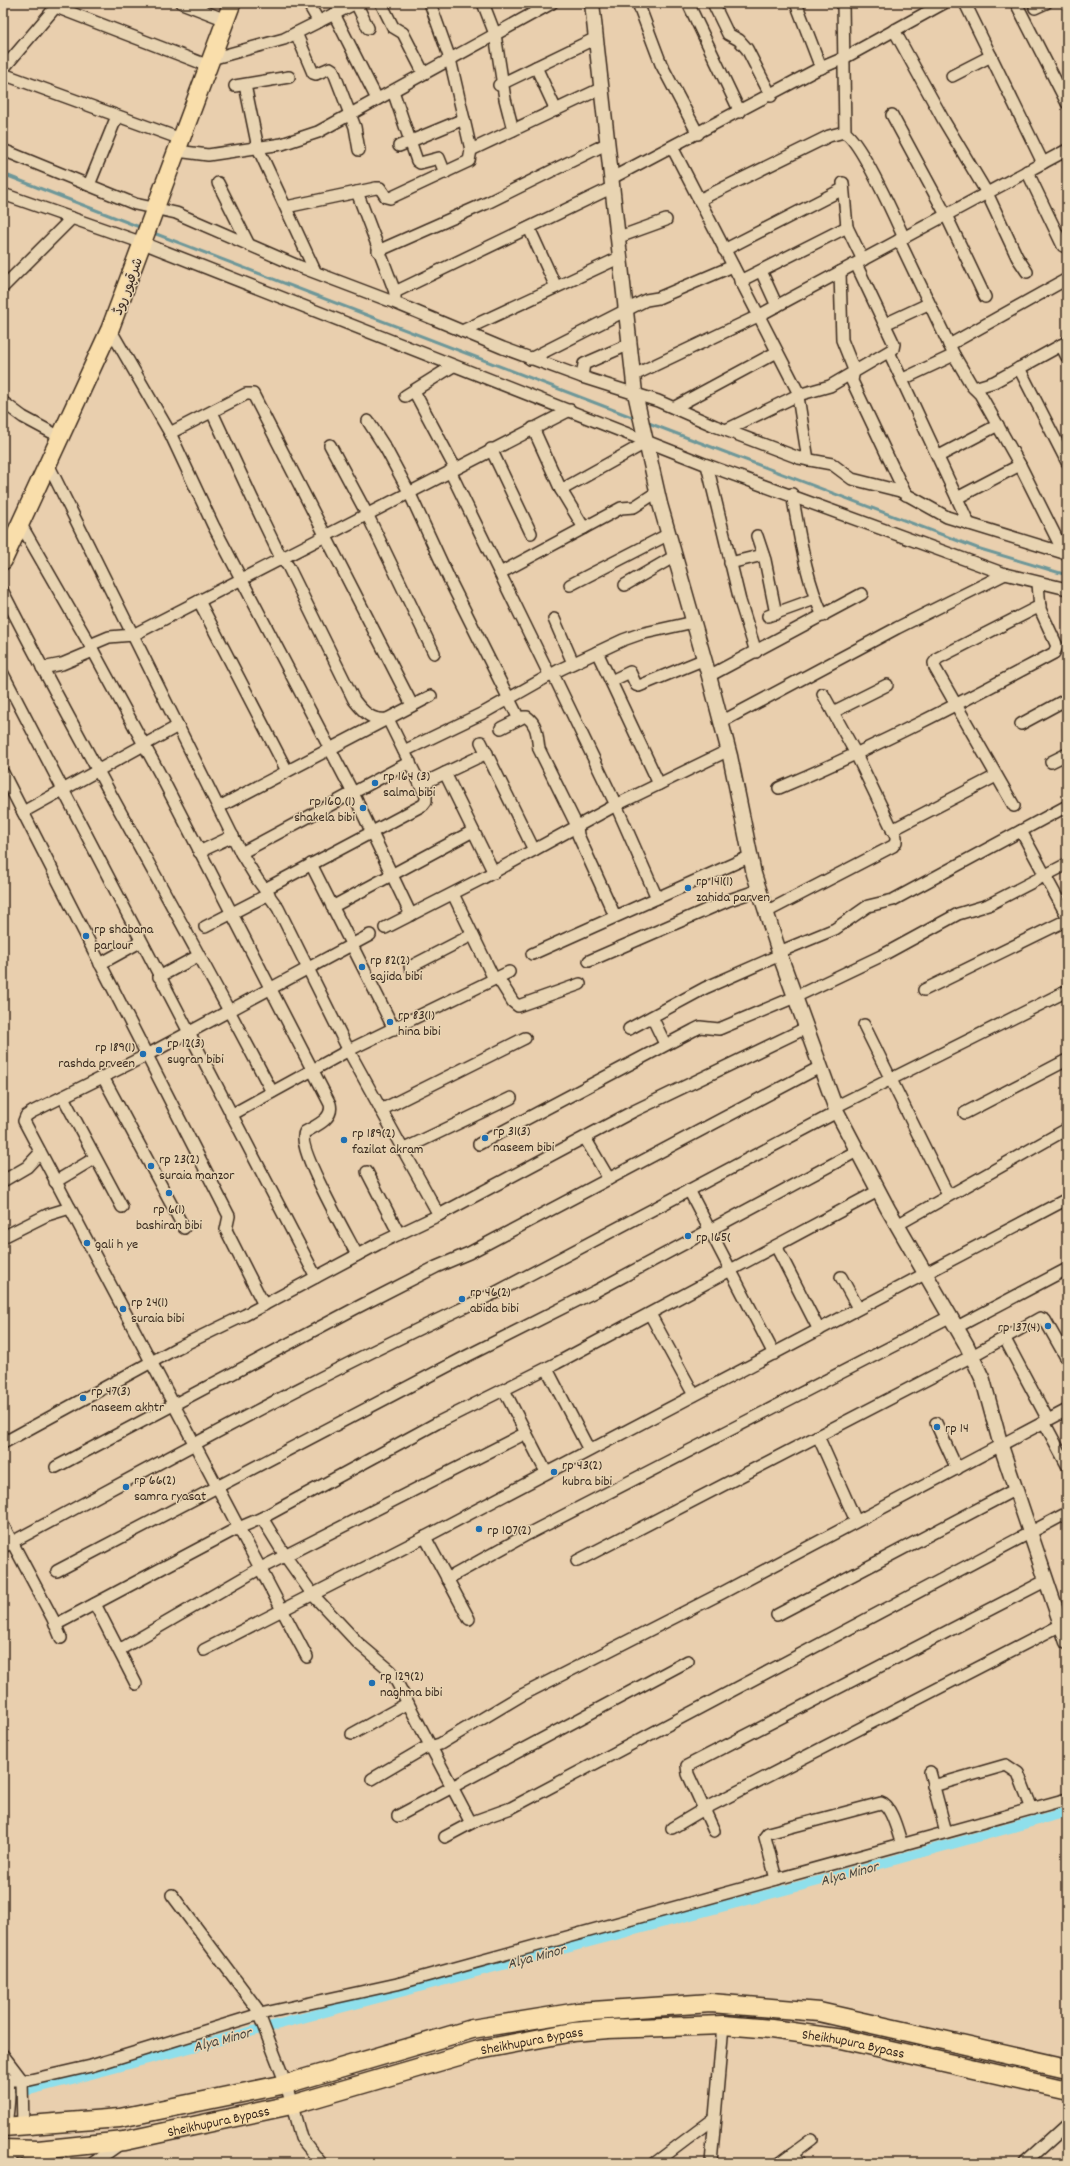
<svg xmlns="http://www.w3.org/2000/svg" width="1070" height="2166" viewBox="0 0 1070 2166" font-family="Dekko,'Playpen Sans Arabic',sans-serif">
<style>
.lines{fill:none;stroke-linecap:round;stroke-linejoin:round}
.stream{stroke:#6d9799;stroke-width:3}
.canal{stroke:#8fdfeb;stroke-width:10}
.minor-casing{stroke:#3b2a1e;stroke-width:14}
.tertiary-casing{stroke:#3b2a1e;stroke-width:17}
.primary-casing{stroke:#3b2a1e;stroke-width:20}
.trunk-casing{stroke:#3b2a1e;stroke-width:21}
.minor{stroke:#e8d4b2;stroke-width:11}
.tertiary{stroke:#e8d4b2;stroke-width:14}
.primary{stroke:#f9deab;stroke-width:17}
.trunk{stroke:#f9deab;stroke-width:18}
.poi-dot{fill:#1f6fb2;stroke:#e8d4b2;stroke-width:1.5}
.labels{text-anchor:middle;stroke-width:3;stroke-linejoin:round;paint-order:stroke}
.street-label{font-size:14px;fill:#3b2a1e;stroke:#e8d4b2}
.poi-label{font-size:14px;fill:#3b2a1e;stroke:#e8d4b2;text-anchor:start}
.water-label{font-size:15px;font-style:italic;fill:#48453d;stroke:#e8d4b2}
</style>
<rect width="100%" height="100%" fill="#e9cfae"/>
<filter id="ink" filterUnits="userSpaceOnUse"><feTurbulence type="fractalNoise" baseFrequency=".025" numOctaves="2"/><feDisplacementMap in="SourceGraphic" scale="8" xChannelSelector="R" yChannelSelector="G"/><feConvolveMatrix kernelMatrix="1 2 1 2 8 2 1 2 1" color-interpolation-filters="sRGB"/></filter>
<g filter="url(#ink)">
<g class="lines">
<!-- stream -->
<g class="stream">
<path d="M3 174 142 228"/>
<path d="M151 232 637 419"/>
<path d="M646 422 977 548 1067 575"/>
</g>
<!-- canal -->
<path class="canal" d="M3 2091 14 2094 80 2077 815 1882 1067 1812"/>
<!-- minor casing -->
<g class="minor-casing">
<g id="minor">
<path d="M182 3 226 20"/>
<path d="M308 3 319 22"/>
<path d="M356 3 368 28"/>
<path d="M381 3 393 27 403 33 423 72"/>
<path d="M483 3 495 34 505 99 513 130"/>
<path d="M638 3 661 64 698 134"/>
<path d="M688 3 740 112"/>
<path d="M713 3 728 34 739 40 747 49 771 96"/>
<path d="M796 3 821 68"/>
<path d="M843 3 845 133"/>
<path d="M965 3 1043 163"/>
<path d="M1016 3 1067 103"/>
<path d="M56 7 209 66"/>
<path d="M1035 8 1046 3"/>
<path d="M334 14 377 99"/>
<path d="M894 30 944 121 987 193 1017 257 1027 272"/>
<path d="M296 33 313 73 316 74 330 68 333 70 355 127 359 150"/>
<path d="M211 59 284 39 356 3"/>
<path d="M536 67 556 110"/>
<path d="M3 69 59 3"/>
<path d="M3 74 181 139"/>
<path d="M952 76 991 56"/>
<path d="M245 85 258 148 315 271"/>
<path d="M499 85 596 38"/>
<path d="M235 86 289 77"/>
<path d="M393 91 417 161 420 163 439 158 445 173"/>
<path d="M892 115 946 215 985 297"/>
<path d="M399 146 464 119"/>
<path d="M672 147 797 390 808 460"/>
<path d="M3 150 135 204 176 213 298 266 393 302 503 348 582 377 658 401 715 426 799 458 832 464 852 479 900 491 947 517 1067 554"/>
<path d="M471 150 602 88"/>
<path d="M177 151 208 155 282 144 318 132 552 3"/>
<path d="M1027 171 1063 246"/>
<path d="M612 178 816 70 844 58 944 3"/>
<path d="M218 183 249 245"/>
<path d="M843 183 847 227 863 260"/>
<path d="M89 185 117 116"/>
<path d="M357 192 395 292V298"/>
<path d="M3 194 143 243 707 465 1005 574 1067 589"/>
<path d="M699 200 829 136 844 132C860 140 895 218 904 238"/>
<path d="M286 207 376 188H380L386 197 390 198 469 161 471 150 450 59 430 3"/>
<path d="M529 228 556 287"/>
<path d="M619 237 666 220"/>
<path d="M899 240 954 355 972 386 980 394 1020 465 1064 553"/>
<path d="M724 250 843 189"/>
<path d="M378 251 489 202 608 143"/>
<path d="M761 271 777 306"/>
<path d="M840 272 842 340 854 370 852 381 906 495"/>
<path d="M740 281 847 227"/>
<path d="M3 287 72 218"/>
<path d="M395 292 613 187"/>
<path d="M885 324 928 304"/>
<path d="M110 329 170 433 213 525 353 793 411 915"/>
<path d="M462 331 621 257"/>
<path d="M949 345 1067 279"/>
<path d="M1061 345 1067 357"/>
<path d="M889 352 969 524"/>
<path d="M530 359 646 300 658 298 733 266"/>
<path d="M1019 368 1067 462"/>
<path d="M634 375 758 316 1067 150"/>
<path d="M582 377 584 364 630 344"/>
<path d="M903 379 954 355"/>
<path d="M974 388 994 382 1067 342"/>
<path d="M414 391 455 468"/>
<path d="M405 396 453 366"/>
<path d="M3 402 23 417 51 432"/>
<path d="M675 407 777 352"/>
<path d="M212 412 252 498 281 558 288 566 354 700C364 713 372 721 388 719L426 796V801L423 805 265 889"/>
<path d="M368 421 386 449 409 492 451 583 519 719"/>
<path d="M533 428 561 490 584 528"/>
<path d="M726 430 798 395 830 386 893 349 894 344 856 264"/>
<path d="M170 433 246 394H253L412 705"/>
<path d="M330 445 367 514 434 653"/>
<path d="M491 449 531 533"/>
<path d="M939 456 998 425"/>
<path d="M48 464 241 853 257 879 278 908 351 1055 439 1215"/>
<path d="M707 465 740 601 756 652"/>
<path d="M450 471 550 676"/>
<path d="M561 490 647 442"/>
<path d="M792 494C800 536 805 577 823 616"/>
<path d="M957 498 1020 465"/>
<path d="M20 523 90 645 161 776 330 1104C334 1119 315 1126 305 1132 295 1146 348 1237 357 1255"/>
<path d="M757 536 765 560 776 614"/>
<path d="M730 563 763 555"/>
<path d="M500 573 621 508 634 507 657 492"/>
<path d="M570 585 669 534"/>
<path d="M625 585 675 556"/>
<path d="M3 592C89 761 185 924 272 1092"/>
<path d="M199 601 287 771"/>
<path d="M768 616 815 599"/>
<path d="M554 619 573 663"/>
<path d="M90 645 109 637 133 635 570 410"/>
<path d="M597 652 659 784"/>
<path d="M42 668 62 664 93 651"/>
<path d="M3 674 316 1277"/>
<path d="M553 674 616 805 657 898"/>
<path d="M709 676 862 594"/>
<path d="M611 681 630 672 636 685 639 686 705 659"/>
<path d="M833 712 887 685"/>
<path d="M721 722 897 628 1005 574"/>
<path d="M1021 724 1067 699"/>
<path d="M501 728 523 717H527C538 725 537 737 539 749L577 826 578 835 615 916"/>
<path d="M481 742 534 850"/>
<path d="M404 751 485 712 561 669 623 640 640 634 694 622"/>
<path d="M1051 762 1067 754"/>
<path d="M3 773 229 1216 226 1230 264 1305"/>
<path d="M445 773 494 873"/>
<path d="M422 784 487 753"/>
<path d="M779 788C874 748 964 701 1054 653L1057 646 1040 609 1038 583"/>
<path d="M1014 806 935 668 934 663 938 658 1040 606"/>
<path d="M219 807 431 696"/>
<path d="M23 812 178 726"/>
<path d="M892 830 996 776"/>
<path d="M1021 831 1067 916"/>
<path d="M199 852 233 836"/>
<path d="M241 853 410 762"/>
<path d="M311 864 394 1029"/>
<path d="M453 894 494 979"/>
<path d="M332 907 473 831"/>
<path d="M766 912 893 846 896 842V837L856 754 823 694"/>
<path d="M205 927 269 894"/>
<path d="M385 928 481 879 616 805 729 750"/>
<path d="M779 952 835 929 868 906 893 900 1067 806"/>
<path d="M532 954 751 856"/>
<path d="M589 961 729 900 759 890"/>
<path d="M100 964 140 942"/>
<path d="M410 967 472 935"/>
<path d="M159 977 198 956"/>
<path d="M498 978 513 1002 518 1006 580 984"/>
<path d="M924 990 1067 920"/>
<path d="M652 1017 665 1044"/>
<path d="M864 1025 948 1195"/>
<path d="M629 1029 705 988 780 955"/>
<path d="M103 1077 184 1228"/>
<path d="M63 1097 122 1207"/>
<path d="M835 1107 1067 991"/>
<path d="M381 1110 525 1038"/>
<path d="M965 1113 1067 1060"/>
<path d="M231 1115 349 1050 509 972"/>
<path d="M585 1138 609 1179"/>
<path d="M479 1144 694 1030 700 1027 719 1029 795 997 881 956 958 914 988 905 1067 864"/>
<path d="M402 1150 511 1098"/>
<path d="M367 1172 399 1234"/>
<path d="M3 1181 27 1167 40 1153"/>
<path d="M55 1182 95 1158"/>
<path d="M689 1190 774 1354"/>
<path d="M897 1225 1067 1129"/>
<path d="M3 1237 47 1215 70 1208"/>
<path d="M776 1246 819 1330"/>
<path d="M841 1277 858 1308"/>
<path d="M650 1314 694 1395"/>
<path d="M957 1327 1067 1269"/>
<path d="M1005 1339 1048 1420"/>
<path d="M547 1369 589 1450"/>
<path d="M504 1390 546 1472"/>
<path d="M1044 1422 1067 1465"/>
<path d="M936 1423 957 1469"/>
<path d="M818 1436 856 1521"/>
<path d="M3 1443 177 1348 245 1315 378 1244 439 1215 634 1111 806 1028"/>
<path d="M56 1467 356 1308 436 1267 469 1253 820 1067"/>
<path d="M262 1518 286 1557 313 1595 358 1643 391 1671 471 1823"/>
<path d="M3 1525 53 1619 61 1638"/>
<path d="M425 1537 469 1619"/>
<path d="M3 1547C164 1461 324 1371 491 1295L837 1112"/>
<path d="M577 1561 972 1356 1040 1318 1045 1320 1067 1359"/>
<path d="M57 1571 467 1356 596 1291 857 1151"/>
<path d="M447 1579 528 1534 951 1316"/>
<path d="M95 1604 136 1684"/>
<path d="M777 1615 1016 1489"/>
<path d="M55 1625 234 1530 262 1518 437 1423 557 1363 878 1191"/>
<path d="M119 1650 257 1570 526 1433"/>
<path d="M204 1650 429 1535 1067 1199"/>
<path d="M307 1657 24 1121 26 1116 32 1112 147 1055 370 935"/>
<path d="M352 1734 408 1703"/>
<path d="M930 1772 946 1832"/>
<path d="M372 1779 423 1749 440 1744 522 1695 720 1594 1067 1410"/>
<path d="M933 1786 1006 1765 1018 1773 1032 1809"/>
<path d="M398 1816 688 1661"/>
<path d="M672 1828 704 1809 1067 1622"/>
<path d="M714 1831 688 1774 687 1766 1047 1580"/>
<path d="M445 1837 475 1821 511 1808 1067 1513"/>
<path d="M776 1879 765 1837 768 1833 881 1803C892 1806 898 1834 902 1845"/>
<path d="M172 1895 256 2007 286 2084 301 2138 321 2163"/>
<path d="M3 2055 22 2080 23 2127"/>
<path d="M4 2075C13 2088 7 2112 6 2127"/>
<path d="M3 2080H30L91 2066 260 2014 397 1984 1067 1799"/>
<path d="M792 2154 799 2163"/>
<path d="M3 2159 12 2163"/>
<path d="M93 2163 120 2144"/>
<path d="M655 2163 715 2118"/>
<path d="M711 2163 723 2025"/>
<path d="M780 2163 811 2140"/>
<path d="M1024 2163 1067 2124"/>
</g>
</g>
<!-- tertiary casing -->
<g class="tertiary-casing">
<path id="tertiary" d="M592 3 635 393 660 504 709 676 730 756 754 874 782 961 837 1112 888 1209 966 1344 983 1380 1001 1446 1067 1642"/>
</g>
<!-- primary casing -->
<g class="primary-casing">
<path id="primary" d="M3 561 110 329 232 3"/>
</g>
<!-- trunk casing -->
<g class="trunk-casing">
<g id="trunk">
<path d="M3 2127 120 2118 286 2084 472 2029 578 2012 711 2003 819 2012 1067 2068"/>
<path id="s1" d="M3 2149 38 2150 124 2141 291 2105 479 2050 573 2032 608 2029 723 2025 771 2029 842 2039 1067 2090"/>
</g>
</g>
<!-- minor -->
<use href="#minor" class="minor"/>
<!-- tertiary -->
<use href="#tertiary" class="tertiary"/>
<!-- primary -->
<use href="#primary" class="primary"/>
<!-- trunk -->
<use href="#trunk" class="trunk"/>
</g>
</g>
<!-- markers -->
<g class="poi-dot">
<circle cx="375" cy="783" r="4"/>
<circle cx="363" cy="808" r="4"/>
<circle cx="688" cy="888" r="4"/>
<circle cx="86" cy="936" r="4"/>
<circle cx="362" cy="967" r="4"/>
<circle cx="390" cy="1022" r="4"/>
<circle cx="159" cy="1050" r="4"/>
<circle cx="143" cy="1054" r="4"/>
<circle cx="485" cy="1138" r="4"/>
<circle cx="344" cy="1140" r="4"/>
<circle cx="151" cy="1166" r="4"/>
<circle cx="169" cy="1193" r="4"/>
<circle cx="688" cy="1236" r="4"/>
<circle cx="87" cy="1243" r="4"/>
<circle cx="462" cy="1299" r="4"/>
<circle cx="123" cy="1309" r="4"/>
<circle cx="1048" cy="1326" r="4"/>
<circle cx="83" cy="1398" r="4"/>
<circle cx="937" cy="1427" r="4"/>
<circle cx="554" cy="1472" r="4"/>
<circle cx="126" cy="1487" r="4"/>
<circle cx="479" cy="1529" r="4"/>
<circle cx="372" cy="1683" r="4"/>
</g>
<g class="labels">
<!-- street labels -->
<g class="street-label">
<text transform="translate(127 286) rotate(-69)" y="5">شرقپور روڈ</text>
<text dy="5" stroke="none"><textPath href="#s1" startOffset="542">Sheikhupura Bypass</textPath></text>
<text dy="5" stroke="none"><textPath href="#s1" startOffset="866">Sheikhupura Bypass</textPath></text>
<text dy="5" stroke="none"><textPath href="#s1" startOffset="218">Sheikhupura Bypass</textPath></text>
</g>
<!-- poi labels -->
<g class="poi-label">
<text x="383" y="780">rp 164 (3)<tspan x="383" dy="16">salma bibi</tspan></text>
<text x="355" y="805" text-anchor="end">rp 160 (1)<tspan x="355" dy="16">shakela bibi</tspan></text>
<text x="696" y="885">rp 141(1)<tspan x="696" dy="16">zahida parven</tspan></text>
<text x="94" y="933">rp shabana<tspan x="94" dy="16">parlour</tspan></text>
<text x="370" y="964">rp 82(2)<tspan x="370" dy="16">sajida bibi</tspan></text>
<text x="398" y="1019">rp 83(1)<tspan x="398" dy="16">hina bibi</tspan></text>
<text x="167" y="1047">rp 12(3)<tspan x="167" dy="16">sugran bibi</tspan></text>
<text x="135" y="1051" text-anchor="end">rp 189(1)<tspan x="135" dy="16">rashda prveen</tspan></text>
<text x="493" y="1135">rp 31(3)<tspan x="493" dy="16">naseem bibi</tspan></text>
<text x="352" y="1137">rp 189(2)<tspan x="352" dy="16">fazilat akram</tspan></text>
<text x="159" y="1163">rp 23(2)<tspan x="159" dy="16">suraia manzor</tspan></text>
<text x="169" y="1213" text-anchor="middle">rp 6(1)<tspan x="169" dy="16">bashiran bibi</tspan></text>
<text x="696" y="1241">rp 165(</text>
<text x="95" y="1248">gali h ye</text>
<text x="470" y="1296">rp 46(2)<tspan x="470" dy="16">abida bibi</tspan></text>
<text x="131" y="1306">rp 24(1)<tspan x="131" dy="16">suraia bibi</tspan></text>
<text x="1040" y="1331" text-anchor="end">rp 137(4)</text>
<text x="91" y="1395">rp 47(3)<tspan x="91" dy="16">naseem akhtr</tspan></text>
<text x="945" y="1432">rp 14</text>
<text x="562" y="1469">rp 43(2)<tspan x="562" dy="16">kubra bibi</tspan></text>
<text x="134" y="1484">rp 66(2)<tspan x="134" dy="16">samra ryasat</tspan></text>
<text x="487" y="1534">rp 107(2)</text>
<text x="380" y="1680">rp 129(2)<tspan x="380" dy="16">naghma bibi</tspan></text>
</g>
<!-- water labels -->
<g class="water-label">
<text transform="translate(849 1873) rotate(-15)" y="5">Alya Minor</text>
<text transform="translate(536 1956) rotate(-15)" y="5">Alya Minor</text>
<text transform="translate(222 2039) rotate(-15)" y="5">Alya Minor</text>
</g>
</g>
<!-- margin -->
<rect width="1070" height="2166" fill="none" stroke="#e8d4b2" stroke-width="16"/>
<rect x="8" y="8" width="1054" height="2150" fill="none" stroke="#3b2a1e" stroke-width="1.5" filter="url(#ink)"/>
</svg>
